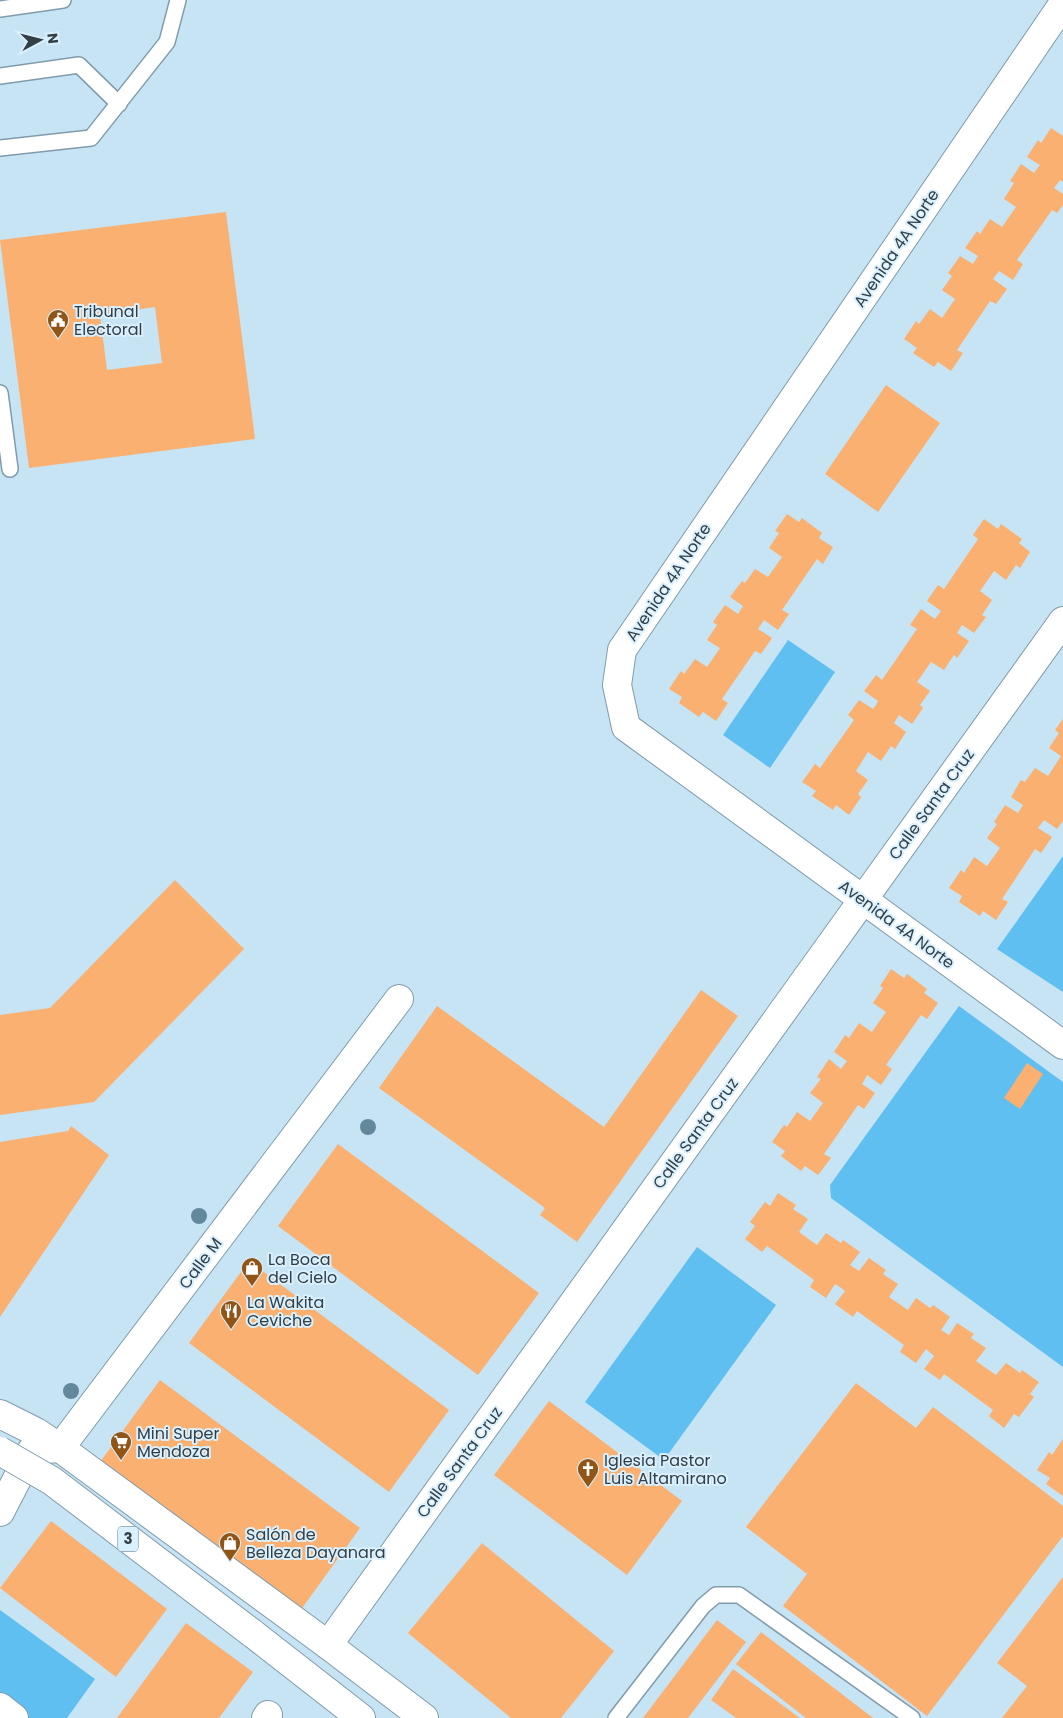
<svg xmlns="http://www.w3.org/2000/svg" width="1063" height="1718" viewBox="0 0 1063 1718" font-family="Poppins,sans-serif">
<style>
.green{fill:#5ebff0}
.building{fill:#f9b071;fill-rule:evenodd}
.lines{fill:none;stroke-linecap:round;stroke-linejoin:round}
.lane-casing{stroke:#809bab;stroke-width:18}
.street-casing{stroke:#809bab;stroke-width:30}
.primary-casing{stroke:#809bab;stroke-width:30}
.highway-casing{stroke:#809bab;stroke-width:30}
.lane{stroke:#fff;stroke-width:15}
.street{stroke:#fff;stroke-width:28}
.primary{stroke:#fff;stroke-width:28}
.highway{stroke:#fff;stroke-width:28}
.primary-bridge-casing{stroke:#809bab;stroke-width:30;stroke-linecap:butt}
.primary-bridge{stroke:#fff;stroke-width:28}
.tree{fill:#63889b}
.labels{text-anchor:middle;stroke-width:4;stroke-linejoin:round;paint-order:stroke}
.shield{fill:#d9f0fe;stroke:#65737c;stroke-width:1}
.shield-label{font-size:15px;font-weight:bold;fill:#333e45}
.street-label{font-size:16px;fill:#333e45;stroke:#d9f0fe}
.poi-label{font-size:16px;fill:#333e45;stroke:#d9f0fe;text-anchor:start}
</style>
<rect width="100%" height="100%" fill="#c7e4f5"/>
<!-- green -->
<g class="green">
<path d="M788 640 835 672 770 768 723 735Z"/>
<path d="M1063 856V992L997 949Z"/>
<path d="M959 1006 1063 1082V1367L831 1198 830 1185Z"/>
<path d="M697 1247 776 1305 664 1460 585 1402Z"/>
<path d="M0 1610 95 1679 67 1718H24L0 1701Z"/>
</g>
<!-- building -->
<g class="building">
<path d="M1051 128 1063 136V182L1060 180 1054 188 1063 194V205L1057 213 1052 210 1017 260 1023 264 1013 280 999 271 993 279 1007 289 996 304 990 301 957 350 963 353 951 371 938 362 934 367 913 353 917 348 904 339 916 321 919 324 930 309 942 318 955 299 942 290 952 276 948 273 960 256 973 264 978 256 965 248 977 231 980 234 990 219 1002 227 1016 207 1004 199 1014 183 1010 181 1021 164 1034 173 1040 165 1027 157 1038 140 1041 143Z"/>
<path d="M226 212 255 439 29 468 0 240ZM155 307 162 363 107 370 100 315Z"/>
<path d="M886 385 940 423 878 512 825 474Z"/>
<path d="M787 514 799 522 802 518 822 533 819 538 833 547 823 564 817 559 782 610 789 614 778 630 764 620 758 629 772 638 761 654 755 651 722 699 728 703 716 721 703 712 699 717 679 703 682 697 669 689 681 671 684 674 695 659 707 667 720 648 707 640 717 625 713 622 725 605 738 614 743 606 730 597 742 581 745 583 755 569 768 577 782 557 769 548 779 533 775 531Z"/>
<path d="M984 519 998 529 1001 524 1022 539 1019 543 1030 552 1020 568 1016 565 1006 580 994 571 980 591 992 600 982 615 986 617 974 633 962 625 957 633 969 641 957 658 954 655 944 670 931 662 917 682 930 691 920 705 923 708 912 724 899 715 894 723 906 732 895 749 891 746 881 761 868 752 856 771 868 780 858 794 861 797 849 815 836 805 833 810 812 796 816 791 802 782 815 764 820 768 854 720 848 715 859 700 873 709 876 705 878 701 864 691 876 675 882 680 917 629 910 625 921 609 935 619 941 611 927 601 938 585 944 589 978 539 973 535Z"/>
<path d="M1063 719V821L1057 829 1044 820 1038 828 1052 837 1041 853 1035 849 1002 899 1008 902 996 920 983 911 980 916 959 902 962 896 949 888 961 870 964 873 974 857 987 866 1000 848 987 838 997 824 994 822 1005 805 1018 813 1023 805 1011 797 1021 780 1025 782 1035 768 1048 776 1061 756 1049 748 1059 733 1055 730Z"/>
<path d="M175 880 244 949 94 1102 0 1115V1015L50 1008Z"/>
<path d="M891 969 904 978 907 974 927 989 924 993 938 1003 927 1019 921 1015 886 1065 892 1069 881 1085 867 1075 862 1084 875 1093 864 1109 858 1105 824 1154 831 1158 818 1175 805 1166 801 1171 781 1156 785 1151 772 1142 784 1125 787 1127 797 1112 810 1121 823 1103 810 1093 821 1079 817 1077 829 1059 841 1069 847 1061 834 1052 845 1035 849 1038 859 1023 872 1032 886 1012 873 1003 883 988 880 986Z"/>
<path d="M701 990 738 1016 577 1242 540 1215 545 1208 379 1088 437 1006 604 1127Z"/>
<path d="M1027 1063 1043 1074 1020 1109 1004 1098Z"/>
<path d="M71 1126 109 1155 0 1317V1142L68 1131Z"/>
<path d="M338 1144 539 1293 478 1375 278 1226Z"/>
<path d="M778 1193 796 1205 793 1209 808 1219 799 1232 817 1245 826 1233 841 1243 843 1240 860 1252 850 1265 859 1271 869 1258 886 1270 883 1274 898 1284 889 1297 908 1310 916 1298 930 1308 933 1305 950 1317 941 1330 949 1335 957 1323 974 1334 971 1338 986 1348 976 1361 996 1375 1006 1363 1020 1373 1022 1370 1039 1382 1030 1394 1034 1397 1019 1417 1014 1414 1004 1428 989 1416 993 1410 944 1374 940 1380 924 1369 934 1356 926 1349 916 1363 900 1352 904 1345 857 1311 853 1317 835 1304 845 1291 840 1287 835 1284 826 1298 810 1287 814 1280 767 1246 762 1252 745 1239 755 1226 750 1222 765 1202 770 1206Z"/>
<path d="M249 1261 449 1410 389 1492 189 1343Z"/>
<path d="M160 1380 360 1528 300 1611 100 1462Z"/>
<path d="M856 1383 916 1428 933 1407 1063 1506V1536L927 1716 783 1606 807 1574 746 1527Z"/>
<path d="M549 1401 682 1501 627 1575 494 1475Z"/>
<path d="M1063 1439V1496L1046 1484 1050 1478 1037 1470 1049 1452 1052 1455Z"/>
<path d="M51 1521 167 1609 116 1677 0 1588Z"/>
<path d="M482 1543 614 1651 561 1718H511L408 1633Z"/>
<path d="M1063 1577V1718H1002L1027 1686 997 1663Z"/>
<path d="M717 1620 746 1642 688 1718H643Z"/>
<path d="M186 1623 253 1672 219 1718H117Z"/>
<path d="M761 1632 873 1718H806L736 1664Z"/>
<path d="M733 1669 800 1718H736L711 1700Z"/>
</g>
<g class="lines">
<!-- lane casing -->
<g class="lane-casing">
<g id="lane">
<path d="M0 9 63 0"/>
<path d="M0 76 79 65 119 104"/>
<path d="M0 148 91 138 167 42 178 0"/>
<path d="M0 393 10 469"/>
<path d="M616 1718 703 1606 716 1595H739L912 1718"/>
</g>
</g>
<!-- street casing -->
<g class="street-casing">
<g id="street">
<path d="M1063 4 622 650 617 685 626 727 1063 1045"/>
<path d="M60 1448 328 1645 424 1718"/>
<path d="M0 1512 32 1450 60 1448 399 999"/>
<path d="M328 1645 1063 621"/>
<path d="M0 1707 14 1718"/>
<path d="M266 1718 268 1715"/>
</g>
</g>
<!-- primary casing -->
<g class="primary-casing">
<path id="primary" d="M252 1633 361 1718"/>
</g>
<!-- highway casing -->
<g class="highway-casing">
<path id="highway" d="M0 1414 36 1432 60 1448"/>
</g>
<!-- lane -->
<use href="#lane" class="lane"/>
<!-- street -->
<use href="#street" class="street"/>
<!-- primary -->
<use href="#primary" class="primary"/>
<!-- highway -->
<use href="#highway" class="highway"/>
<!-- primary-bridge casing -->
<g class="primary-bridge-casing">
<path id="primary-bridge" d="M0 1451 52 1481 252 1633"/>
</g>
<!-- primary-bridge -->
<use href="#primary-bridge" class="primary-bridge"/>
</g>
<!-- trees -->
<g class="tree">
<circle cx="368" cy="1127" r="8"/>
<circle cx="199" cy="1216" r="8"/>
<circle cx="71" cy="1391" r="8"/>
</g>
<!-- icons -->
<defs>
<g id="civic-pin" transform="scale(1.125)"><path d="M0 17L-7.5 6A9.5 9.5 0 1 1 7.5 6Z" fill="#915517" stroke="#d9f0fe"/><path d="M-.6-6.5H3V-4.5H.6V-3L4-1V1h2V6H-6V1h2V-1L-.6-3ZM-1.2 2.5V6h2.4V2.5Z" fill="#fff"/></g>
<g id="shop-pin" transform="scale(1.125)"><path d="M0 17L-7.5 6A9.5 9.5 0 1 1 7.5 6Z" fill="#915517" stroke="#d9f0fe"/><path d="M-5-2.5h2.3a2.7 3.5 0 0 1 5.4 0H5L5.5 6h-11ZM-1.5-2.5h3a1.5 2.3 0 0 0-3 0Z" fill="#fff"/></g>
<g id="restaurant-pin" transform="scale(1.125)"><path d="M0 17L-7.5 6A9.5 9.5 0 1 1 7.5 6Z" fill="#915517" stroke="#d9f0fe"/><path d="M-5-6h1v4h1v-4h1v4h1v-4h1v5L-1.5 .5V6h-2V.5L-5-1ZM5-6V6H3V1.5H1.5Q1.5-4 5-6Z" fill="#fff"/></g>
<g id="supermarket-pin" transform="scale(1.125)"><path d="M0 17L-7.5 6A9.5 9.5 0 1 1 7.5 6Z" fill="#915517" stroke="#d9f0fe"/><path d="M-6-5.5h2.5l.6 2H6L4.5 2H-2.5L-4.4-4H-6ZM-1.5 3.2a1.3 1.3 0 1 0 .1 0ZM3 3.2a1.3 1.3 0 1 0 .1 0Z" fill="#fff"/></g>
<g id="church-pin" transform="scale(1.125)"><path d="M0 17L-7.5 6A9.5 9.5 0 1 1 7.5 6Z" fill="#915517" stroke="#d9f0fe"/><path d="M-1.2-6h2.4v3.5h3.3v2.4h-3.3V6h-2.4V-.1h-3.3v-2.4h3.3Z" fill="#fff"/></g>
</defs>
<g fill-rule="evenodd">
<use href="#civic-pin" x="58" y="320"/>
<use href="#shop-pin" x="252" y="1268"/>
<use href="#restaurant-pin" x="231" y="1311"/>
<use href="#supermarket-pin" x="121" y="1442"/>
<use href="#church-pin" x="588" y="1469"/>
<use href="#shop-pin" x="230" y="1543"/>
</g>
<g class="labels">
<!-- shield labels -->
<rect class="shield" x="118" y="1526.5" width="20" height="25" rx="4"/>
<g class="shield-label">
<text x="128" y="1544">3</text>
</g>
<!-- street labels -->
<g class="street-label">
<text transform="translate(896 248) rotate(-56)" y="6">Avenida 4A Norte</text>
<text transform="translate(668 582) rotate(-56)" y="6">Avenida 4A Norte</text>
<text transform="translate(931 804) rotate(-54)" y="6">Calle Santa Cruz</text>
<text transform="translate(897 924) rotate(36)" y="6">Avenida 4A Norte</text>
<text transform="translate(695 1133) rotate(-54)" y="6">Calle Santa Cruz</text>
<text transform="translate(200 1263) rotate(-53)" y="6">Calle M</text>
<text transform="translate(459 1462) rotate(-54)" y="6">Calle Santa Cruz</text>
</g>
<!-- poi labels -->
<g class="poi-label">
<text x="74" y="317">Tribunal<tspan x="74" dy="18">Electoral</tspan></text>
<text x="268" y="1265">La Boca<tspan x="268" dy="18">del Cielo</tspan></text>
<text x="247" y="1308">La Wakita<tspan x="247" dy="18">Ceviche</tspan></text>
<text x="137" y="1439">Mini Super<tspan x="137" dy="18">Mendoza</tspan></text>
<text x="604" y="1466">Iglesia Pastor<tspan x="604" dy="18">Luis Altamirano</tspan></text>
<text x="246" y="1540">Salón de<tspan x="246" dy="18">Belleza Dayanara</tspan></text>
</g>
</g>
<!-- north arrow -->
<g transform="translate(40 40) rotate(83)" stroke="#d9f0fe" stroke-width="4" paint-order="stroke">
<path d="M0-4L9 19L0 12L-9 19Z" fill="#333e45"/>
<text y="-8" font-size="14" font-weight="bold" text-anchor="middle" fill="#333e45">N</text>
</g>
</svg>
